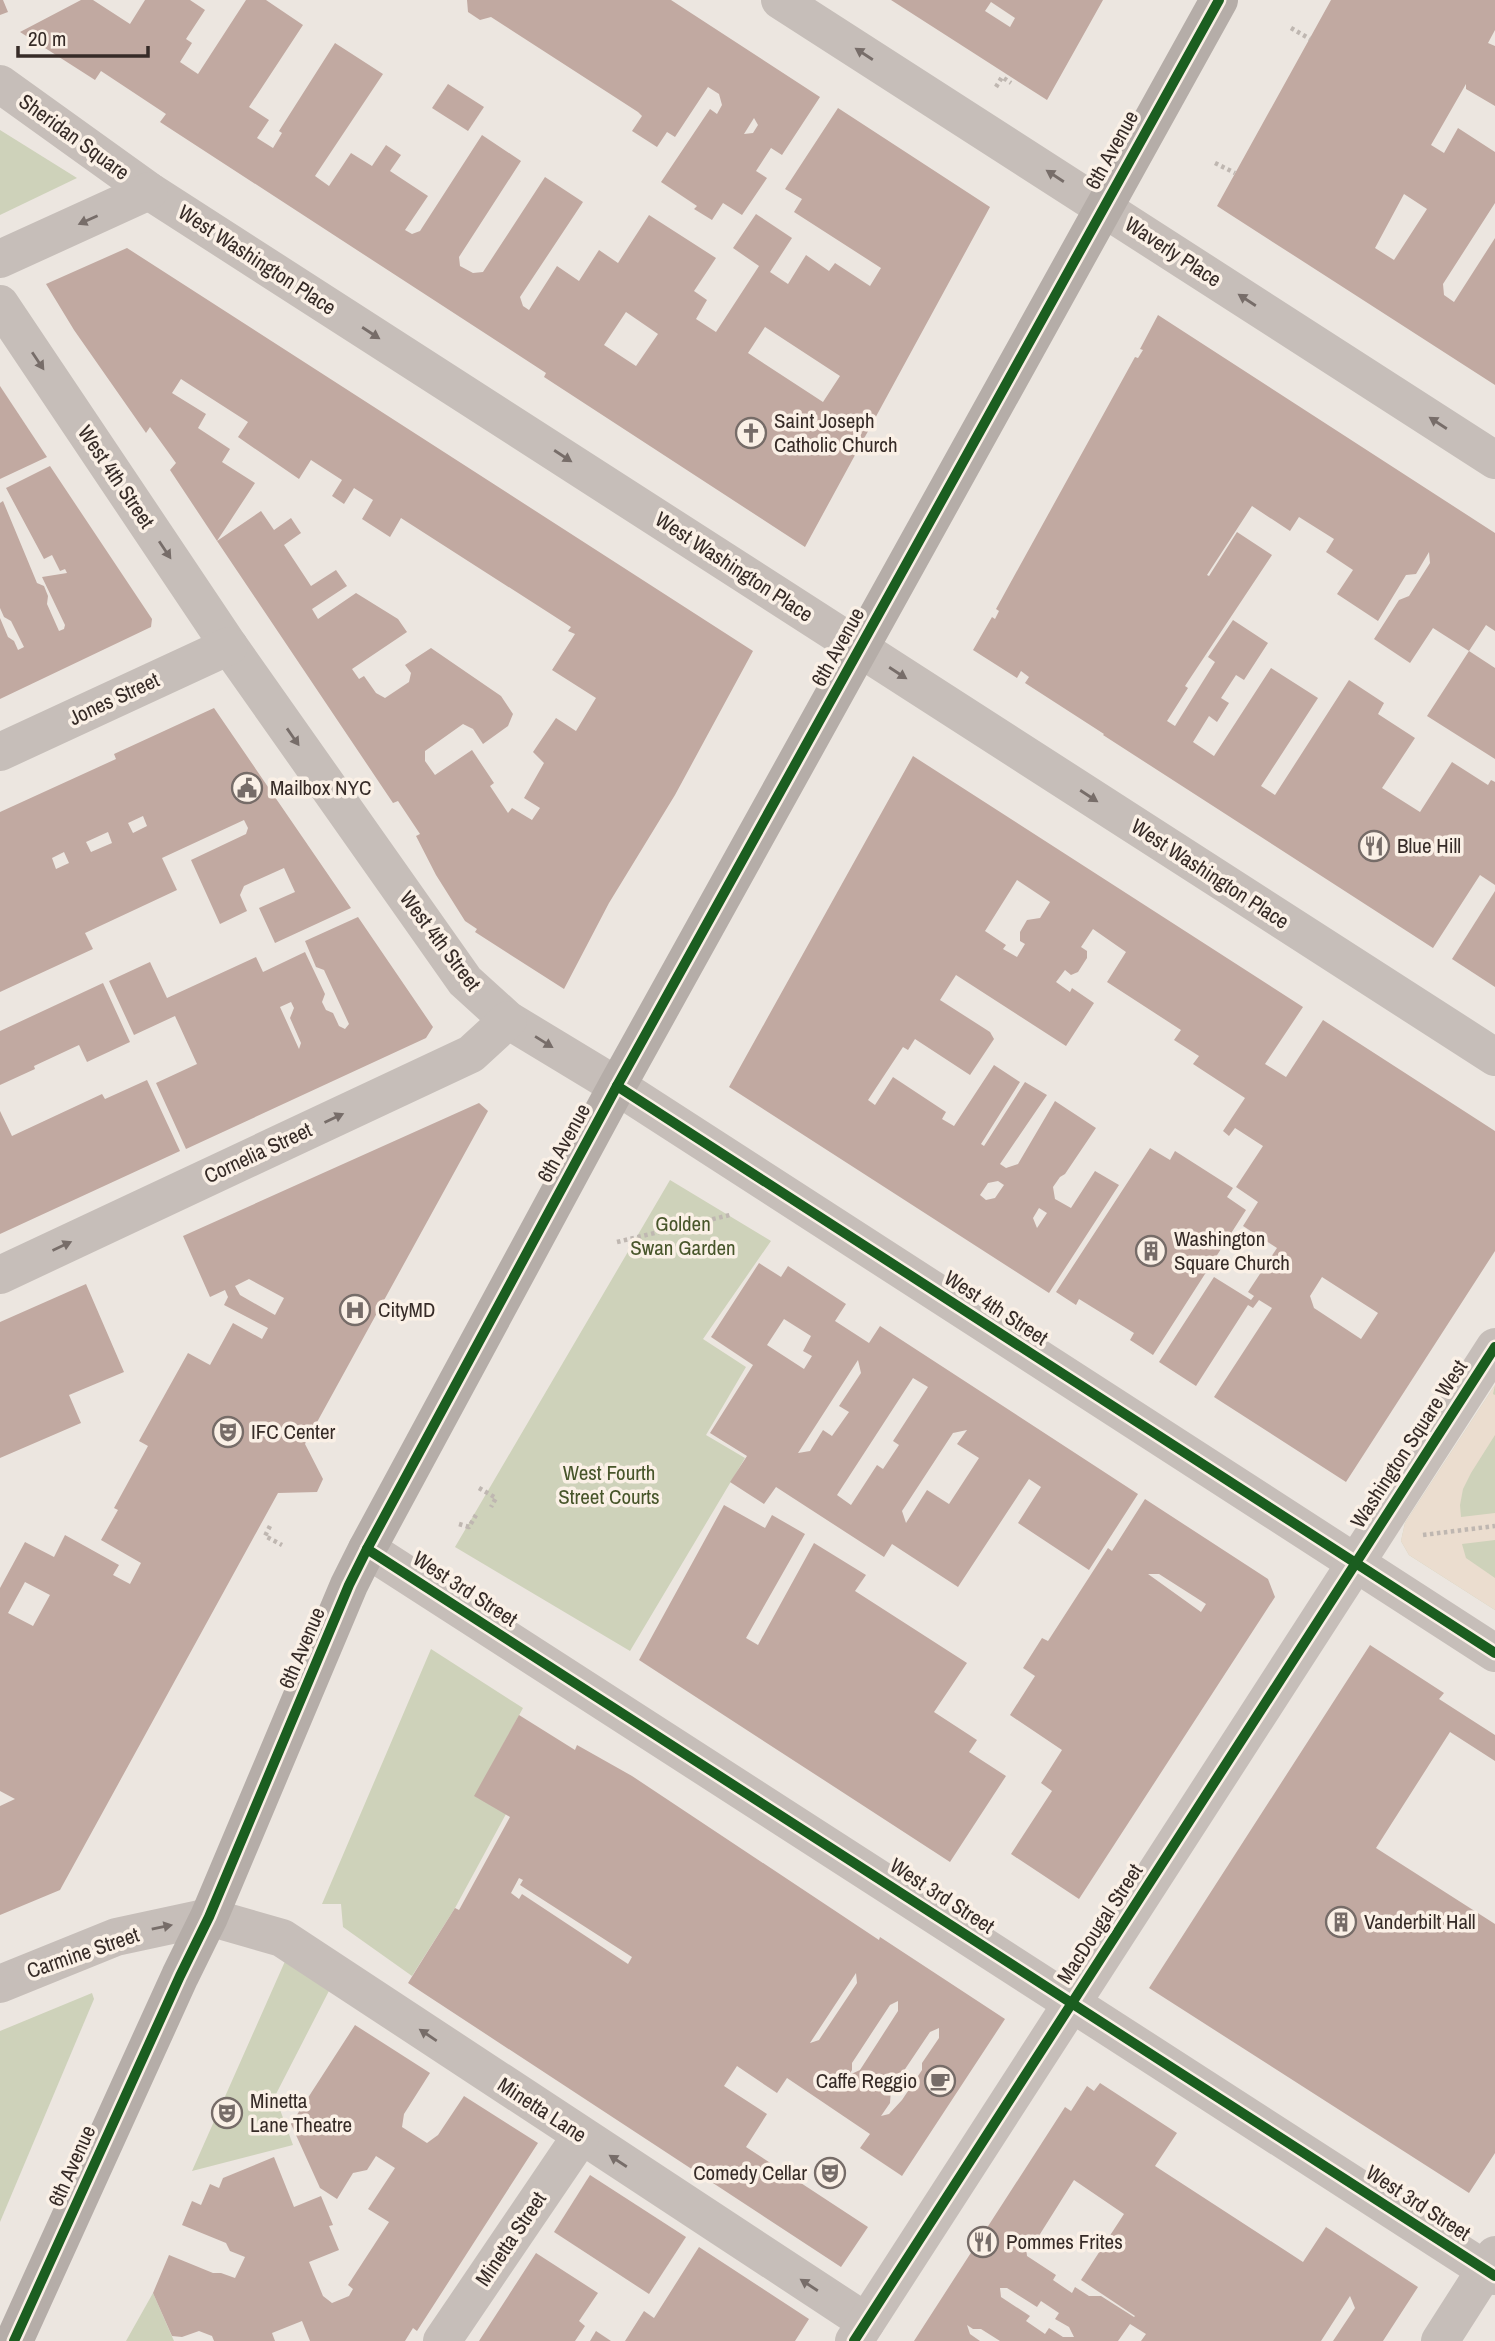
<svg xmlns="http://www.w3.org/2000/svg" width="1495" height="2341" viewBox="0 0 1495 2341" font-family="'Archivo Narrow',sans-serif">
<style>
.green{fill:#ced2ba}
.plaza{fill:#ebddcf}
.building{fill:#c1a9a1;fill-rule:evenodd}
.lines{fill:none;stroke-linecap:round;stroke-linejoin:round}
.path{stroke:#bfb7b1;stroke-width:4.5;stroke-dasharray:3.5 3.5;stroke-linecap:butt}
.minor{stroke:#c6beb9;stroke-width:38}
.major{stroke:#b5ada8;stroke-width:38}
.cycleway-casing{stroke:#faf0e6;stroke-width:15}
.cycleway{stroke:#1b5e20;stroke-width:10}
.oneway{fill:#776d69}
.labels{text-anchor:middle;stroke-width:7;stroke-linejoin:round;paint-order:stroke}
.street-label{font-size:21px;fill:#362b27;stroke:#faf0e6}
.poi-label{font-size:21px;fill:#362b27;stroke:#faf0e6;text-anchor:start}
.park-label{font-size:21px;fill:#47552a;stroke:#faf0e6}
</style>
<rect width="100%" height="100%" fill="#ece6e0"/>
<!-- green -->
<g class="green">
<path d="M0 130 77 178 0 215Z"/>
<path d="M670 1180 771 1241 703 1339 746 1367 706 1435 745 1458 630 1651 455 1547Z"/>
<path d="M1495 1385V1610L1409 1555 1401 1541 1405 1523Z"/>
<path d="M431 1649 523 1708 475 1796 506 1814 455 1908 412 1976 343 1927 341 1904H322Z"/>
<path d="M286 1959 331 1987 275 2096 293 2145 192 2171Z"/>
<path d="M92 1993 94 1999 0 2222V2031Z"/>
<path d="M153 2293 174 2341H126Z"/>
</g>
<!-- plaza -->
<path class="plaza" d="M1495 1385 1493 1394 1495 1395V1435L1471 1473 1463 1489 1460 1505 1461 1517 1495 1513V1540L1462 1544 1466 1558 1495 1578V1610L1409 1555 1401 1541 1405 1523Z"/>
<!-- building -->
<g class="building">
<path d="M0 0H3L8 12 0 15Z"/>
<path d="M81 0H93L130 24 145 0H190L205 10 186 39 192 43 180 62 198 74 246 0H266L303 25 249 107 269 120 257 138 273 148 282 133 279 131 335 43 383 74 315 176 329 186 351 153 372 166 386 145 401 155 390 171 428 196 405 230 412 234 420 231 482 135 521 161 459 257 460 266 473 273 483 272 545 177 583 202 520 297 523 306 529 310 557 266 579 281 599 250 618 263 649 215 716 258 694 291 707 300 696 319 716 332 759 266 733 248 756 214 792 238 770 272 788 284 806 255 829 271 835 263 870 286 881 268 794 212 802 199 785 189 838 108 990 207 805 547 544 377 546 373 160 122 166 114 101 71 95 80 20 32ZM626 312 658 334 636 366 604 345ZM765 327 840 376 823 402 748 353Z"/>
<path d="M467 0H671L820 97 782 155 771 148 756 171 767 178 742 215 723 203 712 220 694 209 697 206 661 182 710 109 717 114 722 105 719 94 708 87 675 137 667 132 657 147 632 131 642 116 638 112 491 17 480 20 468 12ZM754 118 758 125 753 133 744 134Z"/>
<path d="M891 0H1103L1047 100ZM991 2 1015 18 1010 27 985 11Z"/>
<path d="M1331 0H1495V30L1488 43 1495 46V106L1466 89V84L1431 145 1444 153 1458 128 1495 152V203L1443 284 1444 295 1454 302 1495 238V385L1217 206ZM1404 194 1427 209 1394 260 1375 248Z"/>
<path d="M448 84 484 107 468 131 432 108Z"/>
<path d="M127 248 753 651 675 795 609 903 564 989 475 932 477 929 465 921 436 875 416 836 420 834 398 801 393 803 217 541 261 511 274 530 291 518 301 533 284 545 311 586 336 570 347 586 312 609 318 619 356 593 398 619 407 632 352 669 359 679 364 676 376 693 385 698 409 682 411 673 405 665 431 648 501 696 513 714 508 726 483 744 473 729 463 724 425 751V761L435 775 472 750 494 783 490 786 508 813 512 808 532 820 540 808 524 798 544 763 533 752 556 718 576 731 596 698 552 670 575 634 568 631 571 627 401 518 390 537 362 519 373 500 354 488 344 504 332 496 342 480 311 460 299 479 238 437 248 422 181 379 172 393 206 414 198 428 230 449 222 462 255 483 217 541 170 470 176 463 150 427 146 433 74 330 46 284Z"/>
<path d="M1158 315 1495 533V631L1486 625 1469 651 1495 668V759L1427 716 1469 651 1433 628 1410 663 1374 639 1399 600 1409 596 1430 563 1429 552 1416 574 1406 575 1378 621 1337 594 1353 570 1326 552 1334 539 1299 517 1290 531 1252 506 1207 575 1209 576 1237 532 1272 555 1185 686 1188 688 1167 721 1175 726 1215 662 1208 657 1233 620 1268 643 1244 680 1236 675 1221 698 1229 703 1217 722 1209 716 1193 742 1214 756 1271 668 1318 698 1261 786 1275 795 1349 680 1384 703 1378 714 1415 738 1382 788 1420 812 1452 762 1488 785 1491 780 1495 782V885L1480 875 1433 948 1103 735 1104 734 1025 683 1029 677 1021 671 1017 678 973 650 992 617 995 619 999 611 996 609 1135 357 1138 358 1143 350 1140 349Z"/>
<path d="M0 386 47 457 0 479Z"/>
<path d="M50 466 152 619 151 627 0 699V618L8 637 14 641 18 650 24 647 11 621 4 617 0 608V503L3 501 37 583 44 586 48 596 47 604 59 631 64 629 65 625 42 577 67 573 65 569 60 571 52 555 44 559 6 488Z"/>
<path d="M214 708 351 908 275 943 259 908 295 892 284 868 244 886 240 895 247 911 220 924 191 860 246 834 248 828 244 820 162 858 177 890 85 933 93 949 0 992V812L116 759 114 754ZM143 816 147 826 133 833 128 823ZM108 832 112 843 91 852 86 842ZM64 852 69 863 56 869 52 858Z"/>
<path d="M913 756 1303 1007 1265 1064 1286 1077 1323 1020 1495 1131V1251L1346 1482 1214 1397 1272 1308 1259 1300 1253 1308 1248 1305 1196 1386 1159 1362 1214 1277 1251 1300 1254 1296 1248 1292 1277 1248 1243 1226 1258 1202 1236 1187 1263 1146 1235 1128 1229 1136 1223 1131 1245 1098 1193 1064 1199 1056 1174 1040 1181 1030 1107 982 1126 952 1093 929 1081 947 1087 951V958L1078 972 1071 975 1065 970 1056 982 1070 992 1072 988 1094 1003 1066 1046 956 975 940 1000 990 1032 994 1039 970 1075 915 1039 908 1050 903 1047 868 1100 875 1105 893 1077 946 1112 942 1119 954 1126 994 1065 1020 1082 981 1144 984 1146 1025 1082 1047 1095 1000 1164 1006 1168 1018 1164 1055 1101 1096 1128 1065 1174 1060 1177 1053 1187 1055 1199 1071 1208 1095 1171 1119 1185 1049 1293 729 1087ZM1017 880 1050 902 1040 918 1027 920 1020 932V941L1025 944 1017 957 1003 949 1006 945 985 931ZM998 1181 1004 1185 995 1198 986 1200 980 1195 988 1183ZM1039 1208 1047 1213 1037 1228 1033 1218ZM1322 1277 1378 1313 1361 1339 1314 1308 1310 1296Z"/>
<path d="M1495 891V987L1452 959Z"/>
<path d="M358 917 433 1027 426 1038 186 1149 156 1083 197 1064 175 1016 134 1035 109 981 150 962 167 998 256 957 263 972 305 952 325 994 322 1002 326 1010 333 1013 339 1026 345 1029 349 1024 324 970 316 967 305 941ZM291 1002 294 1008 290 1018 301 1043 299 1049 280 1007Z"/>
<path d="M103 983 130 1042 87 1062 79 1045 34 1066 35 1069 0 1085V1031Z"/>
<path d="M147 1080 180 1151 0 1234V1111L12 1136 102 1094 105 1099Z"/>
<path d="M479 1103 488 1111 305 1444 323 1479 317 1492 278 1493 60 1890 0 1915V1806L15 1799 0 1791V1588L25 1542 54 1557 65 1535 119 1565 113 1575 130 1584 141 1563 101 1540 118 1510 114 1508 148 1446 139 1441 188 1353 210 1365 233 1323 262 1339 268 1328 224 1305 228 1297 225 1290 210 1297 183 1236ZM249 1279 284 1298 275 1315 240 1295 235 1286ZM25 1582 50 1595 33 1626 8 1613Z"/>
<path d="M1150 1148 1170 1160 1175 1151 1233 1188 1227 1197 1246 1210 1153 1355 1130 1340 1134 1333 1079 1299 1076 1305 1056 1292Z"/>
<path d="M759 1263 781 1277 788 1266 846 1304 835 1321 869 1343 880 1326 1138 1494 1089 1570 1018 1523 1041 1487 1029 1479 958 1587 892 1544 884 1557 776 1487 764 1504 730 1482 747 1456 710 1433 753 1365 711 1337ZM784 1319 811 1336 803 1351 812 1356 804 1369 767 1345ZM858 1360 861 1373 839 1406 849 1412 832 1436 823 1430 810 1451 798 1453ZM913 1378 928 1387 893 1441 899 1445 883 1469 877 1465 851 1505 837 1495ZM967 1430 957 1444 979 1458 949 1504 927 1490 906 1523 902 1511 953 1433Z"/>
<path d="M86 1284 124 1372 69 1395 81 1423 0 1458V1322Z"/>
<path d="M1145 1499 1268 1579 1275 1597 1079 1899 1011 1854 1052 1791 1041 1783 1062 1750 1010 1715 1035 1676 1023 1668 1042 1638 1048 1641 1108 1548 1112 1551ZM1148 1574H1159L1206 1604 1201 1612Z"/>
<path d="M724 1505 765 1528 772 1515 805 1534 746 1638 758 1645 814 1543 866 1575 855 1591 967 1663 934 1712 977 1740 969 1752 1006 1776 950 1862 639 1660Z"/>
<path d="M1370 1645 1444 1693 1439 1699 1495 1735V1761L1450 1732 1376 1848 1495 1924V2153L1469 2193 1149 1988Z"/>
<path d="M519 1715 575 1750 577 1745 632 1776 879 1940 880 1937 1005 2019 902 2176 860 2148 870 2134 787 2078 777 2093 737 2066 724 2086 767 2114 746 2147 868 2227 841 2267 408 1983 455 1908 459 1910 510 1817 474 1796ZM519 1878 523 1880 520 1885 632 1957 628 1964 522 1894 519 1899 511 1893ZM856 1973 857 1983 819 2040 810 2043ZM898 2001V2011L860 2070 849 2075 852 2070V2063L890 2005ZM939 2028V2038L922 2063V2070L902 2100 889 2114 881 2116 890 2103 891 2090 930 2032Z"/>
<path d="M355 2025 430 2073 404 2114 402 2127 427 2143 438 2135 464 2096 538 2143 417 2331 413 2328 405 2341H310L302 2321 272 2333 275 2341H214L212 2336 199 2331 182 2337 172 2336 153 2293 169 2255 213 2273H221L235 2278 245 2257 230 2251 226 2243 182 2225 192 2201 201 2205 210 2184 219 2188 223 2178 274 2157 294 2207 321 2196 333 2225 329 2226 339 2250 309 2262 323 2296 332 2303 349 2296 353 2289 348 2285 389 2222 368 2209 395 2168 376 2156 367 2170 353 2173 337 2199 320 2188 291 2124Z"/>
<path d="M1100 2083 1177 2133 1155 2166 1303 2262 1326 2227 1418 2287 1383 2341H1333L1355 2308 1350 2296 1321 2341H1141L1146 2334 1130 2324 1118 2341H1000L981 2329H973L967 2325 970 2334 980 2341H914L1065 2107 1071 2111 1087 2086 1094 2091ZM1074 2180 1124 2214 1081 2280 1135 2316 1134 2317 1101 2296H1089L1075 2287 1072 2293 1053 2280 1056 2275 1027 2256 1026 2247 1030 2250ZM1000 2288H1007L1037 2307 1041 2301 1059 2313 1055 2319 1069 2327 1074 2337H1063L1049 2328 1045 2334 1026 2321 1030 2316 1001 2297Z"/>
<path d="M590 2175 686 2237 649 2294 554 2232Z"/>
<path d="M699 2247 809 2319 795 2341H625L644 2311 654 2318Z"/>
<path d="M536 2253 598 2293 579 2321 585 2326 575 2341H479Z"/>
<path d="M596 2331 611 2341H590Z"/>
</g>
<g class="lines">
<!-- path -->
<g class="path">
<path d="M1291 28 1310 39"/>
<path d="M996 87 1002 77 1011 83"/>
<path d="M1215 163 1235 173"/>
<path d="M617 1242 730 1215"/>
<path d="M479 1488 496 1498 491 1507"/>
<path d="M459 1524 469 1527 476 1515"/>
<path d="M270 1526 265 1536 282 1545"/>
<path d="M1423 1535 1495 1526"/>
</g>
<!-- minor -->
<g class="minor">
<path d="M780 0 1495 460"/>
<path d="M0 84 149 191 1495 1057"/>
<path d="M0 259 149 191"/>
<path d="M0 304 229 646 465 981 508 1020 617 1086 1495 1653"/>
<path d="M0 752 229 646"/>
<path d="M0 1275 471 1054 508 1020"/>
<path d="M367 1549 1495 2276"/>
<path d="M0 1984 116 1937 209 1917 282 1938 866 2322"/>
<path d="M442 2341 581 2136"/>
<path d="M854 2341 1495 1347"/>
<path d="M1440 2341 1495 2255"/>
</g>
<!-- major -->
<path class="major" d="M14 2341 180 1976 209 1917 349 1585 367 1549 617 1086 1219 0"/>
<!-- cycleway casing -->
<g class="cycleway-casing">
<g id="cycleway">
<path d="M617 1086 1495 1653"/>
<path d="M367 1549 1495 2276"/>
<path d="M14 2341 180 1976 209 1917 349 1585 367 1549 617 1086 1219 0"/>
<path d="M854 2341 1495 1347"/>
</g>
</g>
<!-- cycleway -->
<use href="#cycleway" class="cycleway"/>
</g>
<!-- one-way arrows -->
<defs><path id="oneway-solid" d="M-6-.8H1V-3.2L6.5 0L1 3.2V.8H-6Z" transform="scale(1.75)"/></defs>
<g class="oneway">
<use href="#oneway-solid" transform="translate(864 54) rotate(-147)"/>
<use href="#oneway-solid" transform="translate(1055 176) rotate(-147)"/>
<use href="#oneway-solid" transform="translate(88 220) rotate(156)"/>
<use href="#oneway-solid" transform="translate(1247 300) rotate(-147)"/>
<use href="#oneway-solid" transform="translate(371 333) rotate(33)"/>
<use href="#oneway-solid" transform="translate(38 361) rotate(56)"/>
<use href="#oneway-solid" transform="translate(1438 423) rotate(-147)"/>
<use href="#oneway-solid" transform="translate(563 456) rotate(33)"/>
<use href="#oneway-solid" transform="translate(165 550) rotate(56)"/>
<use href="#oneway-solid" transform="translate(898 673) rotate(33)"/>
<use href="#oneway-solid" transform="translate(293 737) rotate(55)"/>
<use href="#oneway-solid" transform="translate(1089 796) rotate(33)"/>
<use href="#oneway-solid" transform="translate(544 1042) rotate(32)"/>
<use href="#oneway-solid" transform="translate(334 1118) rotate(-25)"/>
<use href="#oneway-solid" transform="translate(62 1246) rotate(-25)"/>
<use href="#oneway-solid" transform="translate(162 1927) rotate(-12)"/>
<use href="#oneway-solid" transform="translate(428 2035) rotate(-146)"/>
<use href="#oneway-solid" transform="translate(618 2161) rotate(-147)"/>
<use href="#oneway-solid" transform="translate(809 2285) rotate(-147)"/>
</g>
<!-- icons -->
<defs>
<g id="church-ring" transform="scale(1.575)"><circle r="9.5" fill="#faf0e6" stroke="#766c68" stroke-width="1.5"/><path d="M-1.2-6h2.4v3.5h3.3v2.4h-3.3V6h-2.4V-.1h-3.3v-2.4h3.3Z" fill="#766c68"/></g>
<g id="civic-ring" transform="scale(1.575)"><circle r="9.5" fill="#faf0e6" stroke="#766c68" stroke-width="1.5"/><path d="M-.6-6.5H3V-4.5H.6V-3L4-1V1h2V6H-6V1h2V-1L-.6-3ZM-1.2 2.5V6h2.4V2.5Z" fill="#766c68"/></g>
<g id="restaurant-ring" transform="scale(1.575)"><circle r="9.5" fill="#faf0e6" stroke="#766c68" stroke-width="1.5"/><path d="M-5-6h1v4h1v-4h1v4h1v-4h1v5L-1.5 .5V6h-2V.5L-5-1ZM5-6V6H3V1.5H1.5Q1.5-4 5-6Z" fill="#766c68"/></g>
<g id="building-ring" transform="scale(1.575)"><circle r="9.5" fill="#faf0e6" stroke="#766c68" stroke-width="1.5"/><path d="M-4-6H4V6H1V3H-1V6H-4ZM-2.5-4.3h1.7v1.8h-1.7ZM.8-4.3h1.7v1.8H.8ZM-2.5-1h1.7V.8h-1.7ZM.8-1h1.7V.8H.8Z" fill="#766c68"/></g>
<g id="hospital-ring" transform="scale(1.575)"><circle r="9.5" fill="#faf0e6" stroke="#766c68" stroke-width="1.5"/><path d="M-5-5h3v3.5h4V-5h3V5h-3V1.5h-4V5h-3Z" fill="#766c68"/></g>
<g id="theatre-ring" transform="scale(1.575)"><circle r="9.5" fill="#faf0e6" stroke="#766c68" stroke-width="1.5"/><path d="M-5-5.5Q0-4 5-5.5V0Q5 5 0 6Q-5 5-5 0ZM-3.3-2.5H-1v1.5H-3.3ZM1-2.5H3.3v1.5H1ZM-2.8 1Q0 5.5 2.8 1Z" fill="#766c68"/></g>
<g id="cafe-ring" transform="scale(1.575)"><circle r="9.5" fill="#faf0e6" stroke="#766c68" stroke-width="1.5"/><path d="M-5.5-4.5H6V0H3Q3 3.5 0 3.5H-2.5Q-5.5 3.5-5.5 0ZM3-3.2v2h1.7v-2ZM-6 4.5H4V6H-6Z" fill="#766c68"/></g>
</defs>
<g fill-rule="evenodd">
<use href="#church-ring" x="751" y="433"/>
<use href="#civic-ring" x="247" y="788"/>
<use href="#restaurant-ring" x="1374" y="846"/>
<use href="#building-ring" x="1151" y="1251"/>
<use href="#hospital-ring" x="355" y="1310"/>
<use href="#theatre-ring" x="228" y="1432"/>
<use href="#building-ring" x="1341" y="1922"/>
<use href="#cafe-ring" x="940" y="2081"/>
<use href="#theatre-ring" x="227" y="2113"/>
<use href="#theatre-ring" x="830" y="2173"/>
<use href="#restaurant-ring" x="983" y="2242"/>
</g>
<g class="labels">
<!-- street labels -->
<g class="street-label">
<text transform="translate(74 137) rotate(36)" y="7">Sheridan Square</text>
<text transform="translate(1112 150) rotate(-61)" y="7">6th Avenue</text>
<text transform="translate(1173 252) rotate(33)" y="7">Waverly Place</text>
<text transform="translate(257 260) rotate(33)" y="7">West Washington Place</text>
<text transform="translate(116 477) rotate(56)" y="7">West 4th Street</text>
<text transform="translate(734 567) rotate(33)" y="7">West Washington Place</text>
<text transform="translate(838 647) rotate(-61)" y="7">6th Avenue</text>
<text transform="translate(114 699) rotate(-25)" y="7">Jones Street</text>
<text transform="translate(1210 874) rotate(33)" y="7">West Washington Place</text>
<text transform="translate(440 941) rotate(53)" y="7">West 4th Street</text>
<text transform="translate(564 1143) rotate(-61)" y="7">6th Avenue</text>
<text transform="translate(258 1153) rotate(-25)" y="7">Cornelia Street</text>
<text transform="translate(996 1308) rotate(33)" y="7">West 4th Street</text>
<text transform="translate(1409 1444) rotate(-57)" y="7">Washington Square West</text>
<text transform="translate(465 1589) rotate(33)" y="7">West 3rd Street</text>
<text transform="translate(302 1648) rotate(-67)" y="7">6th Avenue</text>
<text transform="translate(942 1896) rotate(33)" y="7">West 3rd Street</text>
<text transform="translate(1100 1924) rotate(-57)" y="7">MacDougal Street</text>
<text transform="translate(83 1953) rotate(-19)" y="7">Carmine Street</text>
<text transform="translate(542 2110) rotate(33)" y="7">Minetta Lane</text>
<text transform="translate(72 2166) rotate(-66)" y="7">6th Avenue</text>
<text transform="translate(1418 2203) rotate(33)" y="7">West 3rd Street</text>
<text transform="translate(511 2239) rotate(-56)" y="7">Minetta Street</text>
</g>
<!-- poi labels -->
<g class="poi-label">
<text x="774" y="428">Saint Joseph<tspan x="774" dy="24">Catholic Church</tspan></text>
<text x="270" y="795">Mailbox NYC</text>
<text x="1397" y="853">Blue Hill</text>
<text x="1174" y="1246">Washington<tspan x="1174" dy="24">Square Church</tspan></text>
<text x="378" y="1317">CityMD</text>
<text x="251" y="1439">IFC Center</text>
<text x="1364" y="1929">Vanderbilt Hall</text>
<text x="917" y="2088" text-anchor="end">Caffe Reggio</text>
<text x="250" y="2108">Minetta<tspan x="250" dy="24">Lane Theatre</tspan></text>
<text x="807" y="2180" text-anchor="end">Comedy Cellar</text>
<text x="1006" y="2249">Pommes Frites</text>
</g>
<!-- park labels -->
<g class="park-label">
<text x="683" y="1231">Golden<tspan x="683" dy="24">Swan Garden</tspan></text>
<text x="609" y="1480">West Fourth<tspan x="609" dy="24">Street Courts</tspan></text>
</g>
</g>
<!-- scale -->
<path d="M18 46v10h130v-10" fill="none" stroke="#362b27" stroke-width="3.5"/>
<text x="28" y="46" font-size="21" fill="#362b27" stroke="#faf0e6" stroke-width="5" paint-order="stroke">20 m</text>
</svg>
